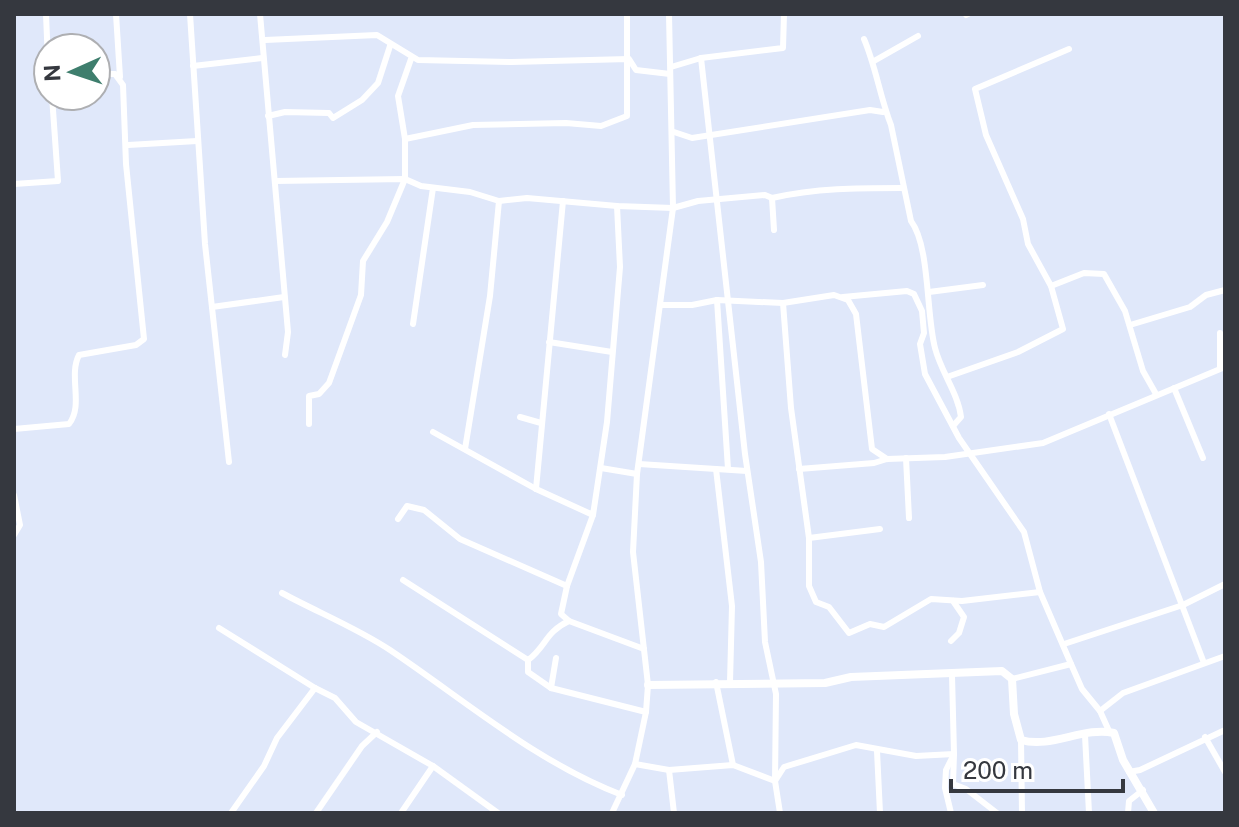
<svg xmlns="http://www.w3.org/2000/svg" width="1239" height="827" viewBox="0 0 1239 827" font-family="'Public Sans',sans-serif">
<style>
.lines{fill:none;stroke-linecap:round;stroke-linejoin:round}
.minor{stroke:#fff;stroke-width:6}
.tertiary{stroke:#fff;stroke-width:8}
</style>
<rect width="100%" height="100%" fill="#e0e8fa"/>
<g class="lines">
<!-- minor -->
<g class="minor">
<path d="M46 14 48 62"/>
<path d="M116 14 120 77"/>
<path d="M190 14 205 244 229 462"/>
<path d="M260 14 288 332 285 355"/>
<path d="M966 15 968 14"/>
<path d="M864 39C876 67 880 97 891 125L911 221C930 246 926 314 935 348 941 372 958 393 961 417L953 426"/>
<path d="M265 40 377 35 418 60 511 62 629 59 636 70 670 74"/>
<path d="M701 58 745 454 761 562 765 642 776 694 775 781 780 813"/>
<path d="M874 61 918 36"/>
<path d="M193 66 262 58"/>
<path d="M671 67 701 58 783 48 784 14"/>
<path d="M268 116 285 112 329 113 333 118 362 100 378 83 390 46"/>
<path d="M674 132 692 138 870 110 883 112"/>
<path d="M405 139 473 125 566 123 601 126 627 116V14"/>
<path d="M128 145 197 141"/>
<path d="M275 181 405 179 421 186 470 192 499 201 527 198 617 206 673 208 698 201 765 195 772 198C816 188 858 188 902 188"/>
<path d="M14 184 58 181 52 96"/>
<path d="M772 198 774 230"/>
<path d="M1051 286 1084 273 1104 274 1125 311 1143 371 1156 394"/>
<path d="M929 292 983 285"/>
<path d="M843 297 907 291 914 294 922 311 924 333 920 344 925 374 959 438 1024 532 1040 592 1071 664 1082 689 1100 711 1109 731"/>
<path d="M717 300 728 469"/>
<path d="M783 303 791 408 809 538V586L816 602 829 607 849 633 870 624 884 627 931 599 962 601 1040 592"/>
<path d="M662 305H692L717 300 783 303 834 295 848 300 856 314 872 449 887 459"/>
<path d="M212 307 284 297"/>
<path d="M413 324 433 188"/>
<path d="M1130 325 1190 307 1206 295 1225 290"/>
<path d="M549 342 612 352"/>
<path d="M1220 368V333"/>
<path d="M947 377 1018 352 1063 329 1051 286 1028 244 1023 219 986 135 975 89 1069 49"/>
<path d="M1174 388 1203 458"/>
<path d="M1109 414 1204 663"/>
<path d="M520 417 541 423"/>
<path d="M309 424V396L319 394 329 383 361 295 363 261 387 222 405 179V139L398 96 411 59"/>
<path d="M14 429 69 424C84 405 68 376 79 355L136 345 144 339 126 164 123 85 115 74H96"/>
<path d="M433 432 536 489 593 515 607 422 620 267 617 206"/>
<path d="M465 449 490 296 499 201"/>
<path d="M906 458 909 518"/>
<path d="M639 464 747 471"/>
<path d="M601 468 637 474"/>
<path d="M716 469 732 606 730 682"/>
<path d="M799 469 874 463 887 459 945 457 1043 443 1225 367"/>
<path d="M536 489 563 201"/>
<path d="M14 495 20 525 14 535"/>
<path d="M593 515 567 586 561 614 569 621 644 649"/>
<path d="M398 519 407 506 424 510 460 539 567 586"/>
<path d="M809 538 880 529"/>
<path d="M403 580 528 660"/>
<path d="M282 593C317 612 357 628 390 650 466 701 536 762 622 795"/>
<path d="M219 628 315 688 335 698 356 722 433 766 401 813"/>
<path d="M951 641 959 633 964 617 953 601"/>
<path d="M1064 644 1183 605 1225 584"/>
<path d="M556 658 551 688 646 712"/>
<path d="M528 660C546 647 545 632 569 621"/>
<path d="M528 660V672L551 688"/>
<path d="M1012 679 1071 664"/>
<path d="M716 682 733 765"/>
<path d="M1100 711 1123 693 1225 656"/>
<path d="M1085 735 1089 813"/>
<path d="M1205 737 1225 772"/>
<path d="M1021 740 1022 813"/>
<path d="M877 751 880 813"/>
<path d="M635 764 669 770 733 765 775 781"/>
<path d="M433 766 498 813"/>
<path d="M669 770 674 813"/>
<path d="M1129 772 1140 770 1225 730"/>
<path d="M775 781 784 767 856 745 916 756 954 754 953 784 966 789 997 813"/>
<path d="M231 813 264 766 277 738 315 688"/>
<path d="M316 813 362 746 377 732"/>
<path d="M612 813 635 764 646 712 648 685 633 552 637 474 673 208 669 14"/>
<path d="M951 813 945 788 946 770 954 754 952 675"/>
<path d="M1128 813 1129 801 1143 790"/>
</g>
<!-- tertiary -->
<path class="tertiary" d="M648 685 825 683 851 677 1002 671 1012 679 1014 714 1021 740C1051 749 1084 726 1114 733L1123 760 1154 813"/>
</g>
<!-- border -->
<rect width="1239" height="827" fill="none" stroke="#35383f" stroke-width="32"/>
<!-- north arrow -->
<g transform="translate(72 72) rotate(267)"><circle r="38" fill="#ffffff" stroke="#aeafb2" stroke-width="2"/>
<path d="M0-6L14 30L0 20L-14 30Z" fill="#3e7e6d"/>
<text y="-12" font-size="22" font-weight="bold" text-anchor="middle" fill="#35383f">N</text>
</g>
<!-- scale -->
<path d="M951 779v12h172v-12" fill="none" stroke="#35383f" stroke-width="4"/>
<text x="963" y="779" font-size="24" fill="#35383f" stroke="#ffffff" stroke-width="6" paint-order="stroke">200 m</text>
</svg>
